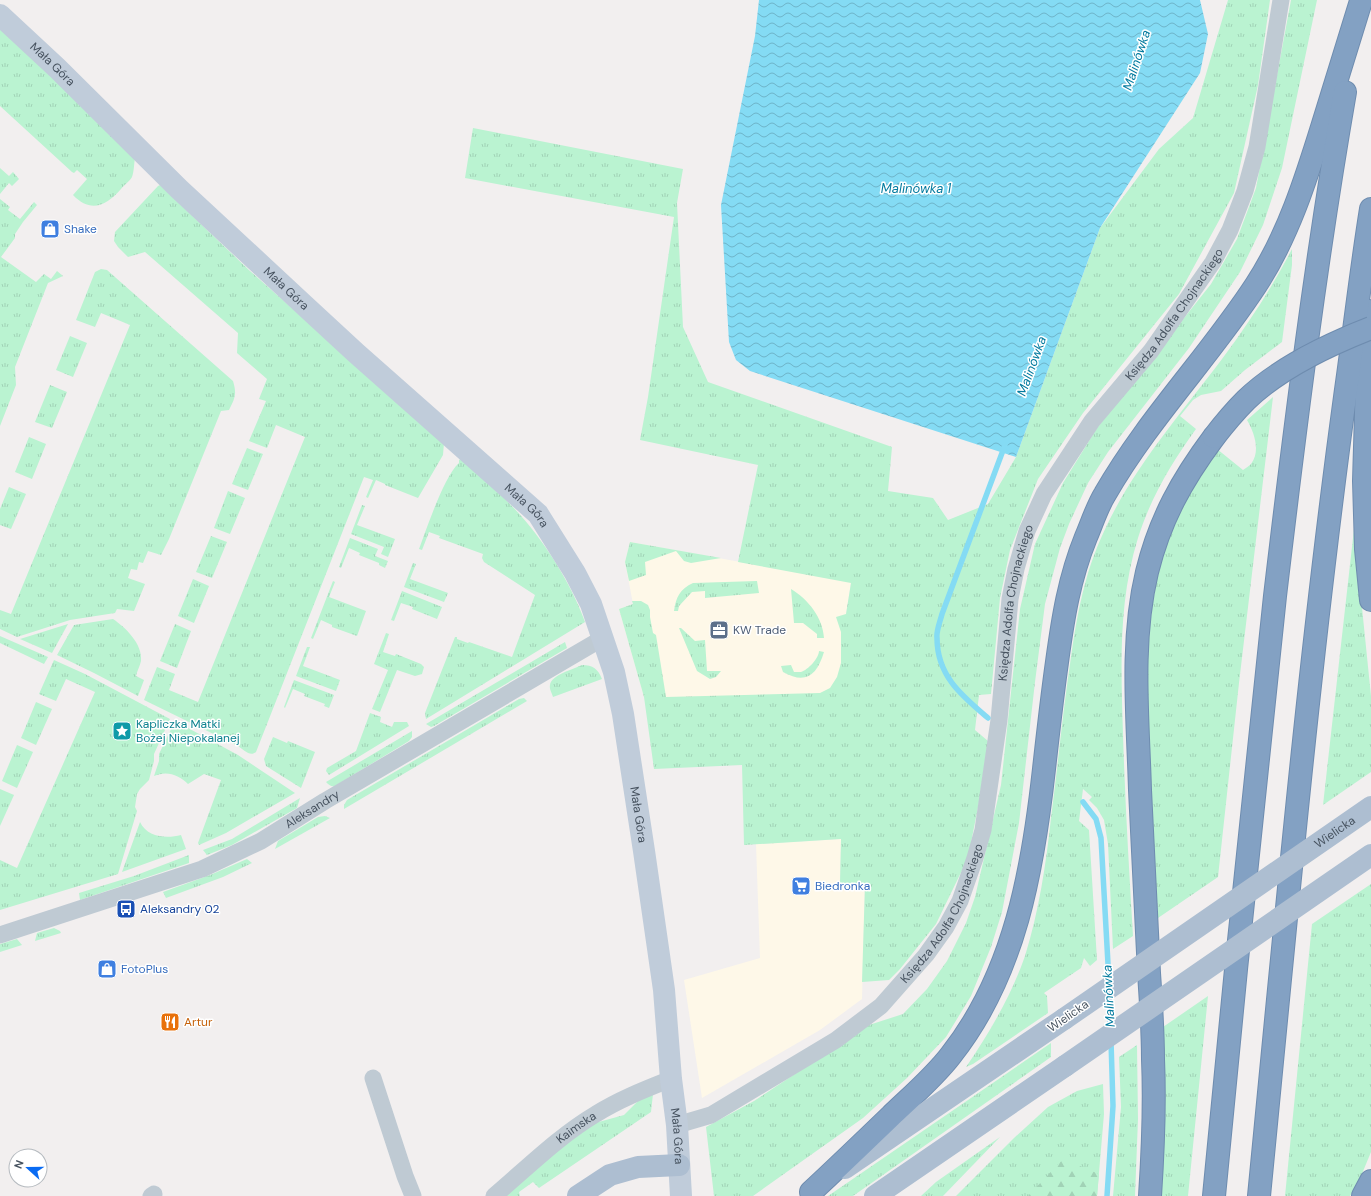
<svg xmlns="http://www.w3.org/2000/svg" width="1371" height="1196" viewBox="0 0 1371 1196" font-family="'DM Sans',sans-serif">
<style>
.commercial{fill:#fef8e8}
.grass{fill:url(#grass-tufts)}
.forest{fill:url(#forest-firs)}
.water{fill:url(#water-waves)}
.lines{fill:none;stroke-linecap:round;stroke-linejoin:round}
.stream{stroke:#84dbf4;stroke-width:5.5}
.highway-casing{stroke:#6e8caf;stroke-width:24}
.street{stroke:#bfcad3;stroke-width:17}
.secondary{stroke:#c0ccda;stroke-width:22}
.primary{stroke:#adbed1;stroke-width:22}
.highway{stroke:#83a1c3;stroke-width:22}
.highway-bridge-casing{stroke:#6e8caf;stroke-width:24;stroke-linecap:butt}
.primary-bridge{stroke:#adbed1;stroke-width:22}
.highway-bridge{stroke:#83a1c3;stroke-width:22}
.labels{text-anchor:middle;stroke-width:3;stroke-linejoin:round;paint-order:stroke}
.street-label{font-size:12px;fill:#46525f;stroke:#fff}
.shop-label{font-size:12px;fill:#366cbe;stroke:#fff;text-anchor:start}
.service-label{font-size:12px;fill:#4e5e75;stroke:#fff;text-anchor:start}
.culture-label{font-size:12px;fill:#0d838f;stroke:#fff;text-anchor:start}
.transit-label{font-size:12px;fill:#164399;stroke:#fff;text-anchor:start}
.food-label{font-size:12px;fill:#c56008;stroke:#fff;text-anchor:start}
.water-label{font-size:13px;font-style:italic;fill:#037b9f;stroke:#fff}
</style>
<defs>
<pattern id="grass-tufts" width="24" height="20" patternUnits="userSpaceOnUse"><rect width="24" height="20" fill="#baf3d1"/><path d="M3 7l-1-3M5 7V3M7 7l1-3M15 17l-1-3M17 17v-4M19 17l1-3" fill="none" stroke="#a1d2b6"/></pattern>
<pattern id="forest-firs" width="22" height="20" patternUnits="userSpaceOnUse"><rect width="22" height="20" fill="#baf3d1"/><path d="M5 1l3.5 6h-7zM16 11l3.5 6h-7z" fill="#a1d2b6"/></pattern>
<pattern id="water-waves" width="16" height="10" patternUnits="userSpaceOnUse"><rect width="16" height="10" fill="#84dbf4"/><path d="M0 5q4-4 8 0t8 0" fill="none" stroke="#6eb4c9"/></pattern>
</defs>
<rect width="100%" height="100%" fill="#f2efef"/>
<!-- commercial -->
<g class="commercial">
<path d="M630 542 851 582 842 641 844 700 644 697 619 609 633 604 625 562Z"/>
<path d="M841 839 840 883H865L862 999 820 1030 702 1098 684 980 760 958 756 844Z"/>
</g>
<!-- grass -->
<g class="grass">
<path d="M1228 0H1270L1258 85 1234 193 1179 294 1083 413 1038 479 1010 550 1000 598 991 694 979 695 975 730 988 741 979 802 968 858 936 924 900 969 889 980 862 982 865 884 840 883 841 839 744 845 742 765 654 769 644 697 619 609 633 604 632 601H641L648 605 650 610V617L653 633 656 635 666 697 820 693 830 688 837 677 841 663V632L836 617 846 614 851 583 738 562 758 465 640 440 648 397 674 217 465 178 473 128 683 169 677 203 683 327 708 382 892 447 888 491 933 498 948 520 988 504 1016 457 1100 228 1159 149 1193 118Z"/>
<path d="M1291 0H1317L1282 168 1263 225 1240 272 1189 348 1108 452 1088 483 1069 524 1060 548 1045 604 1035 682 1019 823 1002 912 991 947 971 996 946 1037 907 1078 863 1118 753 1196H714L706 1127 754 1101 869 1025 903 1014 927 989 947 961 966 923 975 897 1001 785 1020 609 1035 544 1063 483 1097 428 1211 284 1237 239 1256 188Z"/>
<path d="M0 27 135 158C134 164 134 172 132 177 130 181 124 185 121 189 107 205 91 214 73 195L87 179 77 170 74 173 72 172 0 106Z"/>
<path d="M0 168 9 176 13 172 19 179 12 186 9 183 0 194Z"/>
<path d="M160 185 250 271 444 443 443 455 418 498 385 485V484L376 480 368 498 366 497 373 480 364 477 256 752C250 757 244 750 238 746L144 700 157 667 175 674 169 690 198 702 305 437 276 425 267 448 249 441 266 401 259 399 267 379 237 353 238 333 145 252 128 257 118 247 114 241 115 232 158 186Z"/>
<path d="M0 199 10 207 8 210 20 219 34 202 37 205 23 222 15 234V238L1 257 36 282 44 274 51 279 57 271 63 276 48 283 15 367 16 385 0 426Z"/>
<path d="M1292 249V265L1282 342 1245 370 1221 391 1201 395 1193 400 1180 416 1196 429C1172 462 1150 499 1138 538 1118 602 1121 668 1123 734 1125 801 1129 869 1133 936L1113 949 1108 844 1104 820 1097 808 1089 800 1092 797 1083 789 1079 821 1089 830 1097 960 1090 966 1084 958 1081 968 1044 993 1047 996 1048 1013 973 1064 966 1067C990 1032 1011 996 1025 956 1039 911 1046 864 1051 818 1058 764 1063 710 1071 657 1075 628 1080 600 1088 573 1114 489 1170 428 1222 359 1248 324 1272 288 1292 249Z"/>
<path d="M101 269 107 270 233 381C237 394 235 398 229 410L221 411 169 539 161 555 148 551 143 563 139 562 137 570 131 569 128 578 145 584 134 611 117 609 115 613 70 620 17 637 0 629V610L11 614 130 325 101 313 95 327 76 320 95 272Z"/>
<path d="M70 336 87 343 73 377 56 370Z"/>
<path d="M50 385 67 392 52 428 35 422Z"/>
<path d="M1273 397 1239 683 1218 877 1158 918C1155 868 1153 817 1150 767 1146 689 1143 608 1170 533 1181 502 1199 476 1217 449L1243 470C1246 468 1249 466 1251 464 1261 451 1254 432 1247 420Z"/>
<path d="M29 437 46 444 32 479 15 472Z"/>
<path d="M247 448 263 454 248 490 232 484Z"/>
<path d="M461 459C476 473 494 487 508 502 540 534 570 580 585 622L426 719 425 713 455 637H457V639L468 643 469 642 512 657 535 595 484 562 482 558 483 554 439 538 440 536 429 532 422 550 419 549C427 528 444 476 459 463V460Z"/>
<path d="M9 487 26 494 11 529 0 525V509Z"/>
<path d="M228 491 245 498 230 534 214 528Z"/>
<path d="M362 505 365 506 357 525 395 539 388 557 381 554 384 547 351 534Z"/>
<path d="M1354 529 1371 696V772L1323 805Z"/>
<path d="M211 536 227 542 212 578 196 572Z"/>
<path d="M350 538 378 549 375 556 388 561 385 568 379 565V563L359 555 360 553 349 548 341 568 339 567Z"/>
<path d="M630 542 721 558 691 563 684 561 676 551 645 562 646 575 629 581 625 562Z"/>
<path d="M413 563 416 564 410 579 448 593 444 602 404 587Z"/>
<path d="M193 579 209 586 194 623 178 616Z"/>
<path d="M333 581 335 582 329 597 366 611 357 636 332 627V625L321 620 313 639 311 638Z"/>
<path d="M757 581 759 593 705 598V591L692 592 679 606 678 611H674C676 597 680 589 693 583Z"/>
<path d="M791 589C808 599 823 618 824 638H817V634L803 623H794Z"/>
<path d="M402 591 442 607 437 619 412 609 413 607 401 603 394 621 391 620Z"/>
<path d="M113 619C125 627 143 644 141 661 140 666 137 671 136 676L144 680 138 696 94 673 57 655 74 625Z"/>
<path d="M68 624 52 653 20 639Z"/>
<path d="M175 624 191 631 177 668 160 661Z"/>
<path d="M679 628H681L695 641 705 640 707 671H721L716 677 710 679 697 671Z"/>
<path d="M386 633 389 634 383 652 395 656 396 654 421 664 424 667 422 674 415 676 397 670 380 712 372 709 388 670 374 664Z"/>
<path d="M0 636 48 657 44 664 0 643Z"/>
<path d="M565 642 567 648 434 726 431 727 426 724Z"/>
<path d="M307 647H310L303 666 340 680 336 691 296 676Z"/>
<path d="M819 651 824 652C817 675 806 685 783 672L781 666 791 665 794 672C795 672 801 672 801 672 808 670 819 658 819 651Z"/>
<path d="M54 660 85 674 170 719 154 754V761L149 780 140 789 137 794 135 807 137 811 118 874 0 910V860L17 868 95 692 66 679 56 701 39 694Z"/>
<path d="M582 665C593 665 598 669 602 679L553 697C552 693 549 689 550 685 551 675 574 669 582 665Z"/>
<path d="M294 680 334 695 329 708 324 706 325 704 304 696 305 694 293 689 285 708 284 707Z"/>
<path d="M524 698 527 701 344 809V805L347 800 519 699Z"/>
<path d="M36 702 52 709 36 745 21 738Z"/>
<path d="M370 713 381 717 380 722 392 727 394 722H407L409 726 329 775 326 771 327 768 356 751Z"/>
<path d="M175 721 238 755 295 793 226 833 199 845 198 843 221 780 204 774 188 784C179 775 167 770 154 776L159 761V754Z"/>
<path d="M412 731V737L409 741 335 786C331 787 329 785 326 782Z"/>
<path d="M273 737 287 743 288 741 315 752 301 788 266 766 264 759Z"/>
<path d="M17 745 33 752 17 788 2 781Z"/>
<path d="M0 789 14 795 0 826Z"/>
<path d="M300 798 297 808 232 845 207 855 203 850 232 839Z"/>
<path d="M325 816 330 818 275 849 278 841 318 817Z"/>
<path d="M140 822C147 837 166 839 181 835L186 849 122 872Z"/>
<path d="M189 855V863L80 900 79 893 134 876Z"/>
<path d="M247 859 252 863 223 877 166 898 163 892 210 875Z"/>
<path d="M1371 884V1152L1359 1181 1350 1196H1285L1312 924Z"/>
<path d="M54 928 60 931 61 933 35 941 37 933Z"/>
<path d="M17 939 22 945 0 952V944Z"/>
<path d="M1208 996 1188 1196H1161L1162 1168 1163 1027Z"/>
<path d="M1051 1043V1057L853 1196H828Z"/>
<path d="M1137 1045 1138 1119 1135 1196H1113L1121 1107 1119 1057Z"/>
<path d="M1103 1084 1104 1114 1097 1196H956L1014 1138 1048 1107 1077 1091Z"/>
<path d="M653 1094 651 1112 539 1188 533 1182 519 1192 520 1196H502L548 1157 595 1123 624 1115 641 1098Z"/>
<path d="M1000 1137 943 1196H921L936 1182Z"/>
</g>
<!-- forest -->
<path class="forest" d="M1063 1159 1099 1174 1097 1196H1028Z"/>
<!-- water -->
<path class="water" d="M759 0H1200L1208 34 1200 73 1100 228 1016 457 750 371 736 360 729 342 721 205 755 36Z"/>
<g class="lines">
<!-- stream -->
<g class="stream">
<path d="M988 718C962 696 937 676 937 638 936 631 940 622 942 614L1005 445"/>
<path d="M1083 802 1096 819 1101 838 1109 982"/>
<path d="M1109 995 1110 1028"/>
<path d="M1107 1196 1113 1106 1111 1041"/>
</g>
<!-- highway casing -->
<g class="highway-casing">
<g id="highway">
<path d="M1369 311 1364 481 1366 549 1371 600"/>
<path d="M811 1192C839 1166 867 1139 894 1113 914 1094 935 1076 951 1055 1015 974 1033 869 1044 769 1048 733 1052 698 1057 662 1063 618 1069 579 1086 537 1092 523 1097 507 1105 494 1148 419 1209 357 1256 285 1288 236 1306 179 1323 124 1336 83 1348 42 1361 1"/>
<path d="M1150 1196C1153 1151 1155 1105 1153 1059 1153 1031 1151 1002 1149 973 1146 912 1143 851 1140 790 1138 718 1130 643 1147 572 1160 519 1182 480 1214 437"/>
<path d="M1214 1196C1233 996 1253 795 1275 596 1295 427 1316 259 1345 92"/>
<path d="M1259 1196C1285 929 1309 662 1345 397 1354 334 1361 271 1371 209"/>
<path d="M1363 1196 1371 1181"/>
</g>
</g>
<!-- street -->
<g class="street">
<path id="s1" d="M0 935 202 869 261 841 325 801 603 638"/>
<path d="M373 1078 405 1176 413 1196"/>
<path id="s2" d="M677 1125 711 1115 836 1040 881 1006 926 955 946 927 960 901 975 858 983 830 999 720 1010 599 1016 569 1027 531 1044 494 1092 421 1151 351 1213 262 1230 230 1245 191 1257 147 1281 0"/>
<path d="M151 1196 154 1194"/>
<path id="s3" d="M494 1196C527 1168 559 1136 596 1114 620 1099 646 1089 671 1079"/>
</g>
<!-- secondary -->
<path class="secondary" id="s4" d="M0 15 57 68 179 189 304 305 356 353 538 514 575 573 591 604 614 672 623 714 644 851 664 990 671 1079 677 1125 681 1196"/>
<!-- primary -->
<g class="primary">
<path d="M845 1168 1064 1019"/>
<path d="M578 1196 610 1175 638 1167 679 1165"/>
<path d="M875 1196 1065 1066"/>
</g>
<!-- highway -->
<use href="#highway" class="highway"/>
<!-- highway-bridge casing -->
<g class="highway-bridge-casing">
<path id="highway-bridge" d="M1214 437C1224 424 1235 411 1246 400 1278 369 1330 344 1371 328"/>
</g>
<!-- primary-bridge -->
<g class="primary-bridge">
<path id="s5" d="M1064 1019 1371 807"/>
<path d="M1065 1066 1371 855"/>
</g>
<!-- highway-bridge -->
<use href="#highway-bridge" class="highway-bridge"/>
</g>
<!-- icons -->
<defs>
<g id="shop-square" transform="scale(1)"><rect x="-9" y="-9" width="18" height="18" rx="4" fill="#3f7fe0" stroke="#fff"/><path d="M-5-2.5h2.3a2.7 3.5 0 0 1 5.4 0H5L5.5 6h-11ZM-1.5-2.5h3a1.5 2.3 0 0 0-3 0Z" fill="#fff"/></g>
<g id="office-square" transform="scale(1)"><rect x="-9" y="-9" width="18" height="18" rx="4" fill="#5c6f8a" stroke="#fff"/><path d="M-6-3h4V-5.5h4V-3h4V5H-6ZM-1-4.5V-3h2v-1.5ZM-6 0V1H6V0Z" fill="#fff"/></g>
<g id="sight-square" transform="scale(1)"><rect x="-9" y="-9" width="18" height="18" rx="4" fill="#0f9aa8" stroke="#fff"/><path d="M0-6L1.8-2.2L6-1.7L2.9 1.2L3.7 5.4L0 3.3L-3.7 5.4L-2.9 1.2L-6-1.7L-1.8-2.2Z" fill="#fff"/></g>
<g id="supermarket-square" transform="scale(1)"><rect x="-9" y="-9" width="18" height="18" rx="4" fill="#3f7fe0" stroke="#fff"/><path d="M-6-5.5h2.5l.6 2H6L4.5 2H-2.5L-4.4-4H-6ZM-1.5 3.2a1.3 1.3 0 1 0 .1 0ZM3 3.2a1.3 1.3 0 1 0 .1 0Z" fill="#fff"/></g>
<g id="bus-square" transform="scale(1)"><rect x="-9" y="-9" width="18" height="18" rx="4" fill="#1a4fb4" stroke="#fff"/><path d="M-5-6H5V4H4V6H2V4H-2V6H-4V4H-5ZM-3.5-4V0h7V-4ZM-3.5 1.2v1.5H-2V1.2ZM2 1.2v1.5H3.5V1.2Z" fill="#fff"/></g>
<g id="restaurant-square" transform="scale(1)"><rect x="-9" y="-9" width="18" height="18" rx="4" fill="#e8710a" stroke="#fff"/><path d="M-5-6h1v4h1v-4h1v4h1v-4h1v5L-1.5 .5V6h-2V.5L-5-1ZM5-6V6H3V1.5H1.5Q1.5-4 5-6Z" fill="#fff"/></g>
</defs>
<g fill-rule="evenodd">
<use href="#shop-square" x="50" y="229"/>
<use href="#office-square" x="719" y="630"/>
<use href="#sight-square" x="122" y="731"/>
<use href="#supermarket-square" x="801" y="886"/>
<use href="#bus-square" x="126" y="909"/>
<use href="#shop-square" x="107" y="969"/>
<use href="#restaurant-square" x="170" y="1022"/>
</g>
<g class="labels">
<!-- street labels -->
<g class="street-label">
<text dy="4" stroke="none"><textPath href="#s4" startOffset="72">Mała Góra</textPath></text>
<text dy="4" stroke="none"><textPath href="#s4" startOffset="396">Mała Góra</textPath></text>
<text dy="4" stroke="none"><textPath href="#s2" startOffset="1010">Księdza Adolfa Chojnackiego</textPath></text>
<text dy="4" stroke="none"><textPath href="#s4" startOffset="720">Mała Góra</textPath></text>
<text dy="4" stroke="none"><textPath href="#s2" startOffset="674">Księdza Adolfa Chojnackiego</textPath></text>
<text dy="4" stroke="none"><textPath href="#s1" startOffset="338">Aleksandry</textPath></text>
<text dy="4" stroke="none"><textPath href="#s4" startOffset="1055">Mała Góra</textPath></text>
<text dy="4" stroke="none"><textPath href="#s5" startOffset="329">Wielicka</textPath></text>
<text dy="4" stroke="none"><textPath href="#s2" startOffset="350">Księdza Adolfa Chojnackiego</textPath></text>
<text transform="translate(1068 1016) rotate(-35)" y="4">Wielicka</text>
<text dy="4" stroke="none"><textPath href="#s3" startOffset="107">Kaimska</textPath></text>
<text dy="4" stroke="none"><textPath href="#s4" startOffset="1379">Mała Góra</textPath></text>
</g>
<!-- shop labels -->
<g class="shop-label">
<text x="64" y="233">Shake</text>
<text x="815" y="890">Biedronka</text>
<text x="121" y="973">FotoPlus</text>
</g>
<!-- service labels -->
<g class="service-label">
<text x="733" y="634">KW Trade</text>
</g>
<!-- culture labels -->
<g class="culture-label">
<text x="136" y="728">Kapliczka Matki<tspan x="136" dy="14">Bożej Niepokalanej</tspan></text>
</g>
<!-- transit labels -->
<g class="transit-label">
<text x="140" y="913">Aleksandry 02</text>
</g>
<!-- food labels -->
<g class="food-label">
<text x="184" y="1026">Artur</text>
</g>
<!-- water labels -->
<g class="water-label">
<text transform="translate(1136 60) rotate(-72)" y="5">Malinówka</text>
<text x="916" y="193">Malinówka 1</text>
<text transform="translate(1031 366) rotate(-70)" y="5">Malinówka</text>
<text transform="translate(1108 996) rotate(-93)" y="5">Malinówka</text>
</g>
</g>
<!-- north arrow -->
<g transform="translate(28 1168) rotate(291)"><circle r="19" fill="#ffffff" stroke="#b5babf"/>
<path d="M0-3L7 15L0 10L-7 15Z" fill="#096bf3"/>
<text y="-6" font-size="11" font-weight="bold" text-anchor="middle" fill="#46525f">N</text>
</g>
</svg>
